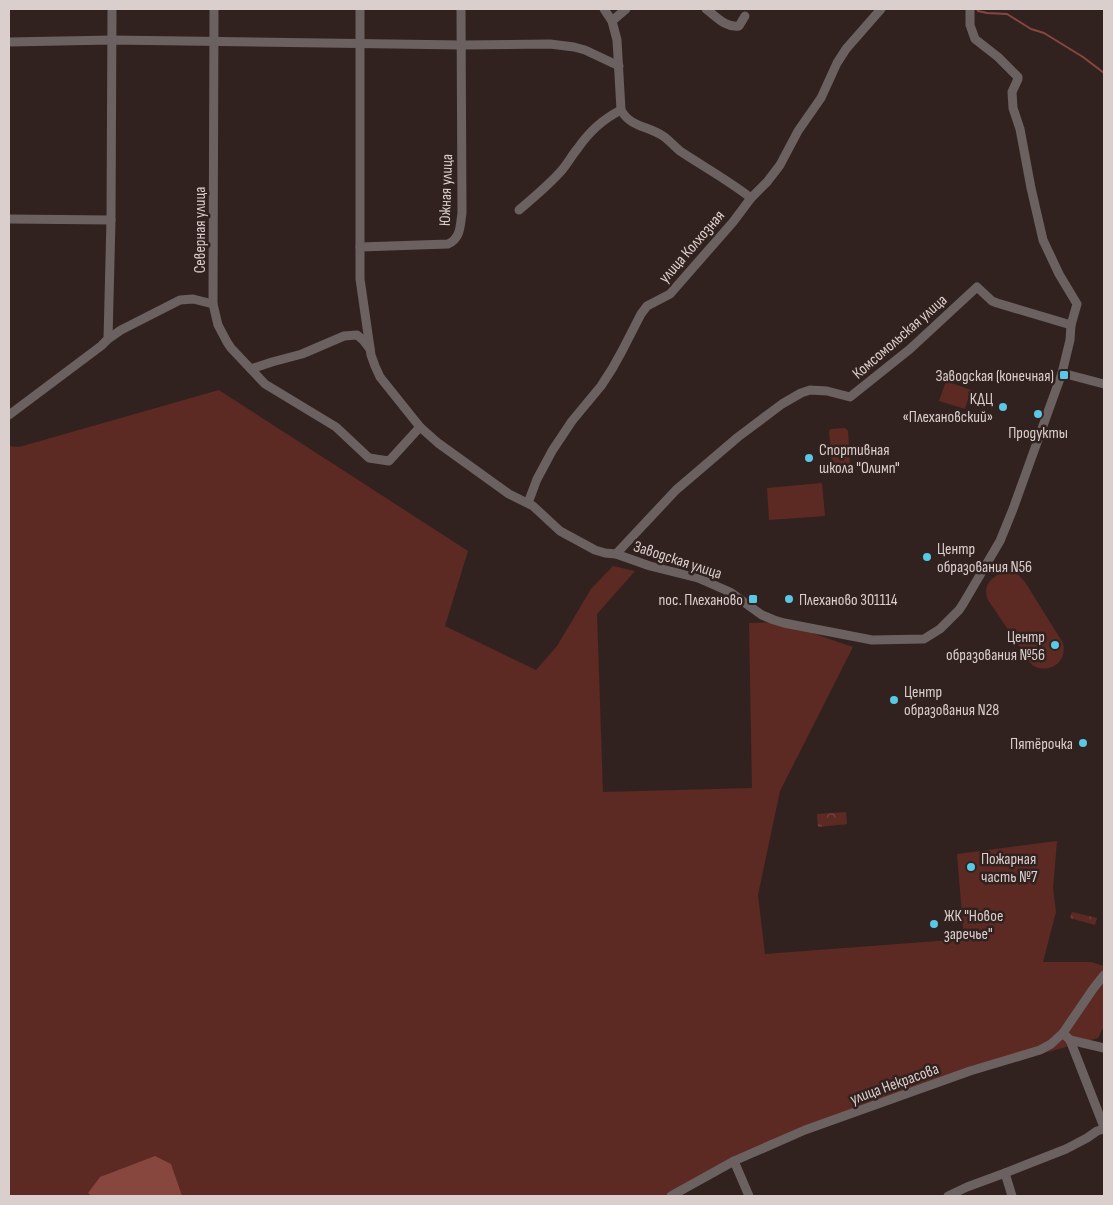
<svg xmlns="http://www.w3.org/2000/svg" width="1113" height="1205" viewBox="0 0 1113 1205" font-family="'Sofia Sans Condensed',sans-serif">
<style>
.green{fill:#5d2923}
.park{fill:url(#park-crowns)}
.water{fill:#88473e}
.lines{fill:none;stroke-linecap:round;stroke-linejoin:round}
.stream{stroke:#88473e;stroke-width:2}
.minor{stroke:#6a6160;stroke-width:9}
.poi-dot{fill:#59c8e5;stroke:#32221f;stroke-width:2}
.labels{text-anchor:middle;stroke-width:5;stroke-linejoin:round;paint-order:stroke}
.street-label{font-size:16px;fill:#dacfcd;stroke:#32221f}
.poi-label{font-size:16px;fill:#dacfcd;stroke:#32221f;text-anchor:start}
</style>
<defs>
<pattern id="park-crowns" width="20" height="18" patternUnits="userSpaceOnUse" patternTransform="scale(1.25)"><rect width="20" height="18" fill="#5d2923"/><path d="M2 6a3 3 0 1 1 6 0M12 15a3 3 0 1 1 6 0" fill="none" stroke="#744742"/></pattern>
</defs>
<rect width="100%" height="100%" fill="#32221f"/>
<!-- green -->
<g class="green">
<path d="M946 381 971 390 965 409 939 401Z"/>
<path d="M219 390 468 551 445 626 536 670 557 646 591 589 613 566 635 571 597 614 603 792 752 788 749 623 780 622 853 647 780 791 758 895 765 954 964 939 957 854 1057 841 1053 888 1056 912 1043 962H1091L1104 966V1026L1098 1038 924 1087 750 1154 674 1196H9V446L19 447Z"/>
<path d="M845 428 848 431 850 463 849 465 835 466 832 463 829 431 831 429Z"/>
<path d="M822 483 825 516 769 520 767 488Z"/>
<path d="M1008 571 1017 573 1025 582 1063 643C1068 663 1048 675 1032 665L988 600C981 585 994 574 1008 571Z"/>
</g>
<!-- park -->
<g class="park">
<path d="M846 812 847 824 818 827 817 814Z"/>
<path d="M1072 912 1097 918 1095 925 1070 918Z"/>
</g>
<!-- water -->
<path class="water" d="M155 1156 171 1164 182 1196H92L88 1193 100 1177Z"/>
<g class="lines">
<!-- stream -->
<path class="stream" d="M977 9 978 11 987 13 1007 14 1031 29 1044 33 1083 57 1104 73"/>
<!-- minor -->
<g class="minor">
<path d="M214 9 213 304 218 325 227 342 231 348 265 384 336 427 369 458 389 461 420 427"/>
<path d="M360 9V279L371 355 375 366 380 377 420 427 438 443 509 494 533 506 560 531 595 550 605 553 616 554 650 566 698 578 730 592 762 615 774 620 784 623 872 640 924 639 940 629 959 610 963 604 1000 541 1013 509 1062 373 1070 340 1071 325 1077 304 1059 274 1043 240 1031 188 1020 129 1013 108 1012 92 1018 79V77L998 57 975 39 970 25V9"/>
<path d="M604 9 612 21 617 40 621 110C630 127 648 126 663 136 669 140 674 146 680 151 704 167 728 180 751 198"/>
<path d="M706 9C716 16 725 28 739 26L745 16"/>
<path d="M612 21 626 9"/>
<path d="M9 42 112 40 462 45 550 44 574 47 585 50 619 66"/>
<path d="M519 210C534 197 549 185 562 170 568 163 572 155 578 148 589 132 603 119 621 110"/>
<path d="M9 219 111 220"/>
<path d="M360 247 448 244C461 238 460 226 462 213L461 9"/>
<path d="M108 339 111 220 112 9"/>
<path d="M251 369 272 362 302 354 344 336 357 335 363 340 370 349"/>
<path d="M1062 373 1104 384"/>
<path d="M9 415 101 346 108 339 121 330 180 300 193 299 213 304"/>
<path d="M528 503 537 479 552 451 572 421 601 386 612 369 622 351 641 314 647 306 670 294 733 222 751 198 767 182 780 165 798 131 821 98 837 63 846 49 881 9"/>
<path d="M616 554 676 490 738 437 782 404 801 393 810 390 827 391 850 397 910 349 977 287 992 301 997 303 1071 325"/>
<path d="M1063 1033 1070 1040 1104 1127"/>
<path d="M1070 1040 1104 1048"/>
<path d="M734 1161 749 1196"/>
<path d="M1005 1173 1012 1196"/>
<path d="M671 1196 734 1161 805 1130 970 1071 1040 1050 1051 1044 1063 1033 1093 989 1104 975"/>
<path d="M948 1196 967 1187 1005 1173 1066 1149 1087 1138 1097 1131 1104 1129"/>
</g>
</g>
<!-- markers -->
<g class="poi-dot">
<rect x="1059" y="370" width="10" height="10" rx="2.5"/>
<circle cx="1003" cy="407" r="5"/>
<circle cx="1038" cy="414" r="5"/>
<circle cx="809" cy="458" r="5"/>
<circle cx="927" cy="557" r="5"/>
<rect x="748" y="594" width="10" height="10" rx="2.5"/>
<circle cx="789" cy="599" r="5"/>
<circle cx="1055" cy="645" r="5"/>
<circle cx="894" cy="700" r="5"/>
<circle cx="1083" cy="743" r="5"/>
<circle cx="971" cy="867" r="5"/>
<circle cx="934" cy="924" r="5"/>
</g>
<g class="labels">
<!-- street labels -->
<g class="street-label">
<text transform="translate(445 190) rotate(-88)" y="6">Южная улица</text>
<text transform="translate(199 230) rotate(-90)" y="6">Северная улица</text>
<text transform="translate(691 246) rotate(-49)" y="6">улица Колхозная</text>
<text transform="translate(899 336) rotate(-41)" y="6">Комсомольская улица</text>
<text transform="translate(678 559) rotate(18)" y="6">Заводская улица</text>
<text transform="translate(894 1083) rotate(-20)" y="6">улица Некрасова</text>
</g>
<!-- poi labels -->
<g class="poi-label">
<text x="1054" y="381" text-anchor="end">Заводская (конечная)</text>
<text x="993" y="404" text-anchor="end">КДЦ<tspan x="993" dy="18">«Плехановский»</tspan></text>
<text x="1038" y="438" text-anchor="middle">Продукты</text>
<text x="819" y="455">Спортивная<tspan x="819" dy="18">школа "Олимп"</tspan></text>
<text x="937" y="554">Центр<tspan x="937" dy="18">образования N56</tspan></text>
<text x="743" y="605" text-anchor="end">пос. Плеханово</text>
<text x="799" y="605">Плеханово 301114</text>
<text x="1045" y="642" text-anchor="end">Центр<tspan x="1045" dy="18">образования №56</tspan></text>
<text x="904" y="697">Центр<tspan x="904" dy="18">образования N28</tspan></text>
<text x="1073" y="749" text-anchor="end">Пятёрочка</text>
<text x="981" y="864">Пожарная<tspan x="981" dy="18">часть №7</tspan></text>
<text x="944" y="921">ЖК "Новое<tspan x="944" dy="18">заречье"</tspan></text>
</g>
</g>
<!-- border -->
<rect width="1113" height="1205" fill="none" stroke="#dacfcd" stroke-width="20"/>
</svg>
